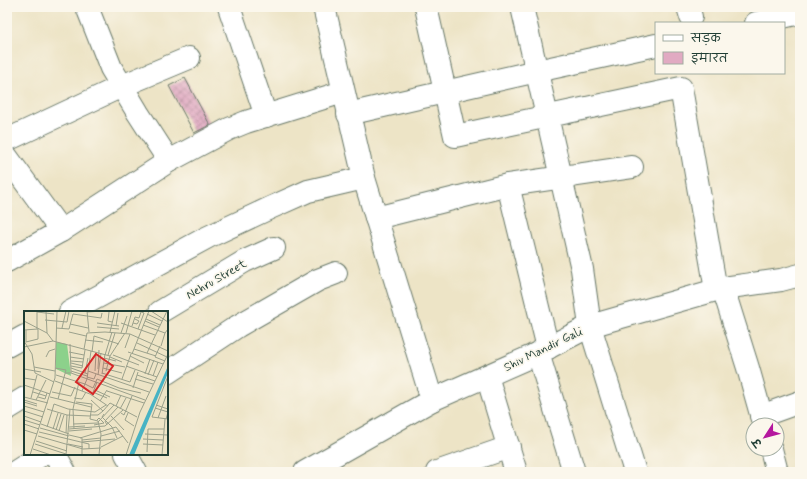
<svg xmlns="http://www.w3.org/2000/svg" width="807" height="479" viewBox="0 0 807 479" font-family="Mynerve,'Playpen Sans Deva',sans-serif">
<style>
.building{fill:url(#building-cross-hatch)}
.lines{fill:none;stroke-linecap:round;stroke-linejoin:round}
.street-casing{stroke:#677767;stroke-width:24}
.street{stroke:#fff;stroke-width:22}
.labels{text-anchor:middle;stroke-width:3.5;stroke-linejoin:round;paint-order:stroke}
.street-label{font-size:12px;fill:#1f3d34;stroke:#fbf7ec}
.inset-road{fill:none;stroke:#9ba18c;stroke-width:1}
.view{fill:#d62828;fill-opacity:0.15;stroke:#d62828;stroke-width:2}
.inset-edge{fill:none;stroke:#1f3d34;stroke-width:2}
</style>
<defs>
<pattern id="building-cross-hatch" width="8" height="8" patternUnits="userSpaceOnUse"><rect width="8" height="8" fill="#e1aac2"/><path d="M0 0l8 8M0 8l8-8" fill="none" stroke="#b68c9e"/></pattern>
</defs>
<rect width="100%" height="100%" fill="#fbf7ec"/>
<filter id="ink" filterUnits="userSpaceOnUse"><feTurbulence type="fractalNoise" baseFrequency=".025" numOctaves="2"/><feDisplacementMap in="SourceGraphic" scale="8" xChannelSelector="R" yChannelSelector="G"/><feConvolveMatrix kernelMatrix="1 2 1 2 8 2 1 2 1" color-interpolation-filters="sRGB"/></filter>
<filter id="wash" filterUnits="userSpaceOnUse"><feTurbulence type="fractalNoise" baseFrequency=".012" numOctaves="4" result="noise"/><feDisplacementMap in="SourceGraphic" scale="16" xChannelSelector="R" yChannelSelector="G"/><feGaussianBlur stdDeviation="0.9" result="paint"/><feColorMatrix in="noise" values="0 0 0 0 0 0 0 0 0 0 0 0 0 0 0 0 0 1.4 0 .05"/><feComposite in="paint" operator="in"/></filter>
<g filter="url(#wash)">
<rect width="100%" height="100%" fill="#ede4c6"/>
<g id="blocks">
<!-- building -->
<path class="building" d="M185 78 210 125 194 133 169 86Z"/>
</g>
</g>
<g filter="url(#ink)">
<use href="#blocks" fill-opacity="0" stroke="#677767" stroke-width="1"/>
<g class="lines">
<!-- street casing -->
<g class="street-casing">
<g id="street">
<path d="M87 7 111 68 138 113 169 161"/>
<path d="M229 7 266 116"/>
<path d="M324 7 364 178 432 400"/>
<path d="M426 7 455 136 681 88 716 290"/>
<path d="M522 7 582 269 590 326 635 472"/>
<path d="M688 7 691 17"/>
<path d="M756 23 800 13"/>
<path d="M348 114 537 71 656 45"/>
<path d="M7 140 122 86 189 58"/>
<path d="M7 157 61 231"/>
<path d="M508 185 632 167"/>
<path d="M376 218 508 185 548 348"/>
<path d="M7 261 61 231 169 161 229 129 246 122 343 92"/>
<path d="M723 288 748 368 764 425"/>
<path d="M70 312 208 237 270 208 308 191 364 178"/>
<path d="M160 312 245 261 274 248"/>
<path d="M7 346 25 336"/>
<path d="M538 353 574 472"/>
<path d="M167 373 238 326 318 280 336 273"/>
<path d="M487 376 516 472"/>
<path d="M7 409 25 398"/>
<path d="M761 416 800 402"/>
<path d="M771 449 777 472"/>
<path d="M55 454 65 472"/>
<path d="M126 454 136 472"/>
<path d="M15 472 43 454"/>
<path d="M305 472 432 400 532 356 590 326 723 288 781 280 800 275"/>
<path d="M437 472 509 447"/>
</g>
</g>
<!-- street -->
<use href="#street" class="street"/>
</g>
</g>
<g class="labels">
<!-- street labels -->
<g class="street-label">
<text transform="translate(216 279) rotate(-30)" y="4">Nehru Street</text>
<text transform="translate(543 349) rotate(-26)" y="4">Shiv Mandir Gali</text>
</g>
</g>
<!-- overview -->
<g transform="translate(24 311)">
<rect width="144" height="144" fill="#ede4c6"/>
<path d="M32 31 43 33 47 65 32 58Z" fill="#8cd18b"/>
<path d="M144 55V62L110 144H105Z" fill="#47b3c4"/>
<path class="inset-road" d="M22 0 23 22M63 0 65 21M127 0 144 11M13 1 30 3M13 1V18M63 1 79 0M85 1 84 10 88 11M123 3 138 10M122 8 136 14M21 9 43 11 45 0M0 10 23 22 29 30 86 45 101 22M121 10 135 16M73 12 95 15M97 12 131 24M109 12 113 13 115 10 111 8M46 13 64 17M119 14 141 22 144 18M92 15 94 2M108 15 111 6 115 7 117 1M73 16 95 18M32 17 45 18 49 3 77 7 78 2M38 17 42 0M114 18 120 2 115 0M0 19 14 18V28L2 31V19M45 21 62 25M86 21 91 0M97 22 103 5M102 22 108 0M70 25 95 33M61 29 79 31M0 30 8 43 11 62 30 71M113 32 143 46M136 35 131 46 141 50M137 35 141 22M0 36 29 30M101 37 106 23M60 38 63 22 81 21 106 23 144 40M110 38 132 45M45 41 60 44M68 41 70 25M104 41 139 53M123 42 143 0M108 43 125 0M81 44 88 21M84 44 91 22M89 44 115 54M106 45 120 52M22 46 25 40 31 38M46 46 60 48M86 46 98 51M80 47 92 50M47 50 59 51M47 52 59 55M80 52 101 56M47 55 58 57 61 39M102 55 133 66M10 56 31 60M31 57 42 59 34 88M47 57 64 63M79 57 98 62M0 58 17 61M74 58 75 39M47 60 63 65M64 60 125 81M71 60 72 42M82 60 86 45M41 62H47L46 33M47 62 121 89M61 62 64 47M78 62 106 71 111 59M78 63 81 43M121 63 126 48M32 64 61 73M74 64 77 42M113 64 131 70M124 64 130 49M129 65 134 51M144 65 128 106 144 108M63 66 70 68 72 63M0 67 12 69M98 68 107 43M111 68 129 73M31 70 66 83 84 95M61 73 69 77 73 68 95 77 117 82M0 74 26 83M109 77 114 61M71 79 86 86M58 80 63 68 67 40M83 80 120 92M9 81 22 85M28 81 47 85 51 76M71 82 83 87M68 84 73 71M0 86 24 92M14 86 21 88 23 82M26 86 67 96M7 87 13 64M50 87 58 88 62 81M0 89 13 93M12 89 22 69M76 90 83 79M0 91 13 95M52 91 68 93 66 108 74 110 77 123 75 144M132 94 144 98M0 95 20 101M92 95 97 84M94 96 113 106M131 97 144 101 142 108M23 98 43 104 66 105M96 98 102 87M0 100 19 106M28 100 30 93 44 98 71 101 82 94M79 100 86 92 94 96 81 110 83 114M97 102 100 104 108 85M104 102 101 109 110 115M80 103 78 106 88 116 93 127M66 104H74L79 100 67 89M0 105 17 111M87 105 100 119M134 107 142 85M0 109 16 114M74 111 90 94M0 113 15 118M17 113 45 123M49 113 74 112M70 114 80 112 75 107 73 109M23 116 28 100M45 116 61 115M16 117 45 125M29 118 34 102M45 118 81 115 99 99M50 118 49 98 55 71M0 119 13 123M32 119 37 103M35 120 40 104M45 120 68 118M15 121 65 133V138M42 122 43 104M121 123 144 124M45 124 58 127V144M14 125 59 138 77 137M77 125 96 120M56 127 92 116 104 132M119 128 139 129M58 129 77 127M12 130 43 140M58 131 91 128M11 133 42 143M44 133 59 136M119 133 139 134M77 136 99 125M9 138 27 144M123 141 124 118H140M6 144 31 67 33 0M42 144 46 98M102 144 116 101 144 43M138 144 141 108"/>
<path class="view" d="M72 43 89 55 69 83 52 71Z"/>
<rect width="144" height="144" class="inset-edge"/>
</g>
<!-- margin -->
<rect width="807" height="479" fill="none" stroke="#fbf7ec" stroke-width="24"/>
<!-- legend -->
<rect x="655" y="22" width="130" height="52" fill="#fbf7ec" stroke="#a3ada2"/>
<rect x="663" y="35" width="20" height="6" fill="#ffffff" stroke="#a3ada2"/>
<text x="691" y="42" font-size="12" fill="#1f3d34">सड़क</text>
<rect x="663" y="52" width="20" height="12" fill="#e1aac2" stroke="#a3ada2"/>
<text x="691" y="62" font-size="12" fill="#1f3d34">इमारत</text>
<!-- north arrow -->
<g transform="translate(765 437) rotate(234)"><circle r="19" fill="#fbf7ec" stroke="#a3ada2"/>
<path d="M0-3L7 15L0 10L-7 15Z" fill="#b5179e"/>
<text y="-6" font-size="11" font-weight="bold" text-anchor="middle" fill="#1f3d34">उ</text>
</g>
</svg>
